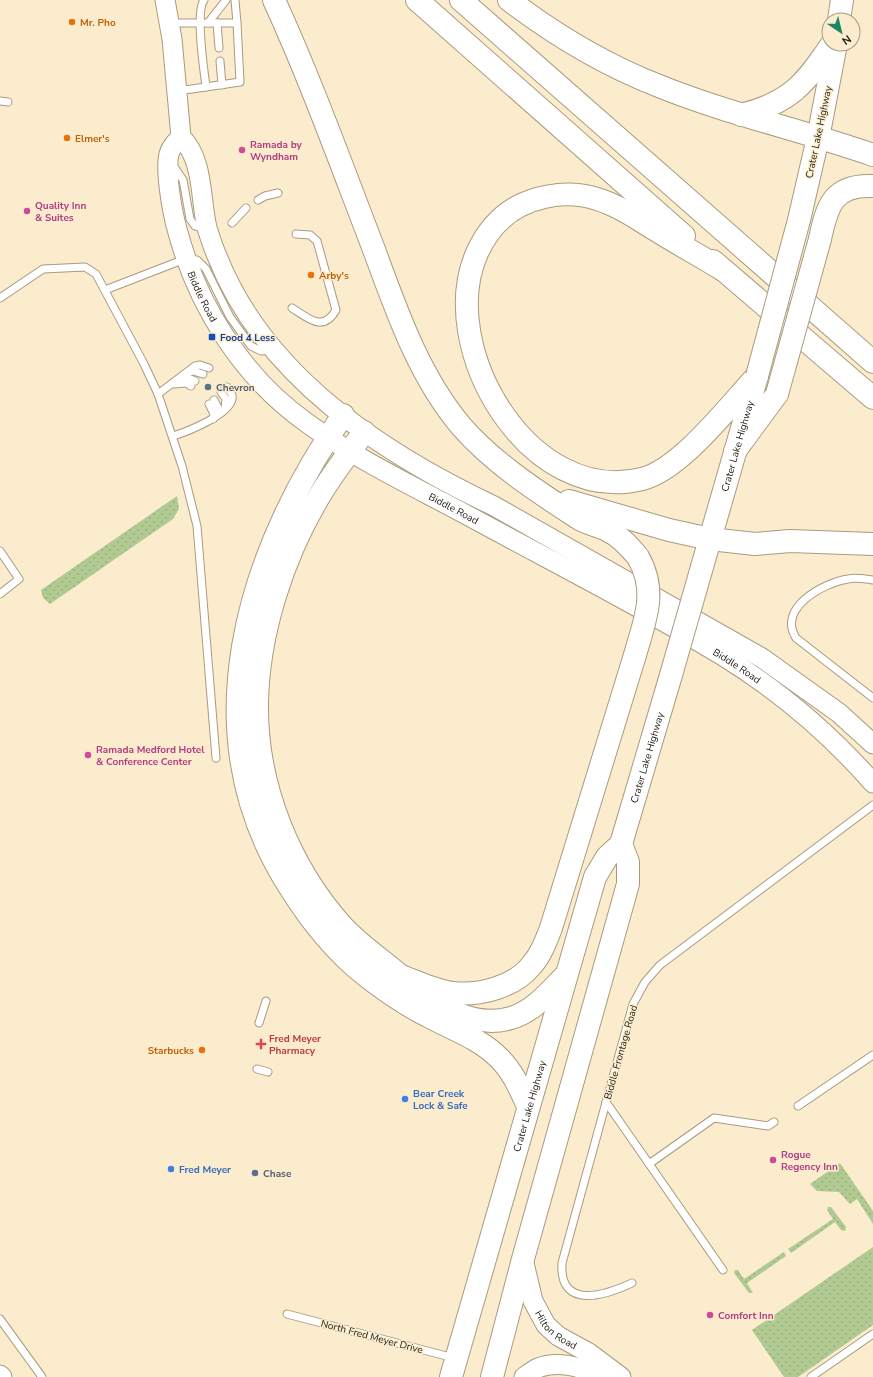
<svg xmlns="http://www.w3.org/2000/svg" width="873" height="1377" viewBox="0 0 873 1377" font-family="'Nunito Sans',sans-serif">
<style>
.grass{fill:url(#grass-dots)}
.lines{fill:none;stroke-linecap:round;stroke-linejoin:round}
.service-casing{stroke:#a99b7f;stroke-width:9}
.secondary-casing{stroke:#a99b7f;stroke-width:21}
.primary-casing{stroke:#a99b7f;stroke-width:24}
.trunk-casing{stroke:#a99b7f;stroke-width:24}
.motorway-casing{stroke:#a99b7f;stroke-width:24}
.service{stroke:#fff;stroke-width:7}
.secondary{stroke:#fff;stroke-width:19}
.primary{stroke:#fff;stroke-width:22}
.trunk{stroke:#fff;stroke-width:22}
.motorway{stroke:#fff;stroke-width:22}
.trunk-bridge-casing{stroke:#a99b7f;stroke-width:24;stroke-linecap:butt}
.motorway-bridge-casing{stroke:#a99b7f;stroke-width:24;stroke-linecap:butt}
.trunk-bridge{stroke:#fff;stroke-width:22}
.motorway-bridge{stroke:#fff;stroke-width:22}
.food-dot{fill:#e8710a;stroke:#fbecce;stroke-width:1.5}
.hotel-dot{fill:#d1479c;stroke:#fbecce;stroke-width:1.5}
.transit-dot{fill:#1a4fb4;stroke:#fbecce;stroke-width:1.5}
.service-dot{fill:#5c6f8a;stroke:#fbecce;stroke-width:1.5}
.health-dot{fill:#e0444e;stroke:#fbecce;stroke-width:1.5}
.shop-dot{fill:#3f7fe0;stroke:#fbecce;stroke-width:1.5}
.labels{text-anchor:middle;stroke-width:3;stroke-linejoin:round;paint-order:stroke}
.food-label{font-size:10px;font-weight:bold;fill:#c56008;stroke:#fbecce;text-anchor:start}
.street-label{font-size:10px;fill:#252015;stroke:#fbecce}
.hotel-label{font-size:10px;font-weight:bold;fill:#b23c85;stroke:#fbecce;text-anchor:start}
.transit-label{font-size:10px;font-weight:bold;fill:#164399;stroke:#fbecce;text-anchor:start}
.service-label{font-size:10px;font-weight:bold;fill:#4e5e75;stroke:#fbecce;text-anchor:start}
.health-label{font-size:10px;font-weight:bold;fill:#be3a42;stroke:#fbecce;text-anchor:start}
.shop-label{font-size:10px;font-weight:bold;fill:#366cbe;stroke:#fbecce;text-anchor:start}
</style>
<defs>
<pattern id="grass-dots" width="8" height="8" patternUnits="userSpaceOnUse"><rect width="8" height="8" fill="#b1ca92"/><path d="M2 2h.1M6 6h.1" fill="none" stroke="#98ad7d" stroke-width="1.8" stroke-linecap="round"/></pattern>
</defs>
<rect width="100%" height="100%" fill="#fbecce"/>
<!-- grass -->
<g class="grass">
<path d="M177 496 179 509 173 519 50 604 43 598 41 590Z"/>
<path d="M840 1163 873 1211V1224L857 1199 850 1204 839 1192 817 1191 810 1184Z"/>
<path d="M828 1207H831L846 1227 845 1231 841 1230 835 1222 791 1253 788 1249 833 1219 827 1210Z"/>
<path d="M873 1247V1325L798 1377H784L752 1330Z"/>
<path d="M784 1252 786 1256 747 1283 753 1293H749L734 1273 735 1270H738L744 1279Z"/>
</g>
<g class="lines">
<!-- service casing -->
<g class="service-casing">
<g id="service">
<path d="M204 0C195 12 204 70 206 87"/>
<path d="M170 23H237L235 0"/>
<path d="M208 23 226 0"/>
<path d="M217 23 219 48"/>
<path d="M220 61 222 85"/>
<path d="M178 91 240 82 237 23"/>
<path d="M0 101 8 102"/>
<path d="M173 165 183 180 190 219 195 226 206 228"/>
<path d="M258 200 265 196 278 193"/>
<path d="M232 223 246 208"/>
<path d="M105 290 185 259 197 260 206 269 230 317 251 346 261 351 272 350"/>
<path d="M0 298 43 269 85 267 96 274 144 364 158 394 182 466 197 526 216 758"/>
<path d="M292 308C308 318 323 333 336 310L317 241 310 235 296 234"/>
<path d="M188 372 193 371 203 374"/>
<path d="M179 379 186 377 195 381"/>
<path d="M174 384 186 383 191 386"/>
<path d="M221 392 226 399 225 408"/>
<path d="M158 394 195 366 200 365 209 368"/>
<path d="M214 400 219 410V413"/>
<path d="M209 404 214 414 213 419"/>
<path d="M173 436C186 432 236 413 232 395 231 392 228 389 227 387"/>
<path d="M0 551 19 579 0 594"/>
<path d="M873 580C865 579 856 577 848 579 823 583 777 608 796 638L873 698"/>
<path d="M259 1023 266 1001"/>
<path d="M257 1069 268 1072"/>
<path d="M606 1102 723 1270"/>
<path d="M798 1106 873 1055"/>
<path d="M649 1164 714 1118 768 1126 774 1122"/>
<path d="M632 1283C606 1295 559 1311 562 1263L633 1004 645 982 660 965 873 805"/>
<path d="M287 1314 454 1358"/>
<path d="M0 1319 42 1377"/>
<path d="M811 1377 873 1334"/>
</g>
</g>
<!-- secondary casing -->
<g class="secondary-casing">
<g id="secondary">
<path d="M165 0 172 39 181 137C204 160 200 198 207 228 210 237 213 247 217 256 264 376 382 453 494 506L762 658 839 713 873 744"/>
<path id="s1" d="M181 137C176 142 171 147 169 154 165 171 172 211 177 229 197 305 242 377 307 423 356 459 411 485 465 514 551 561 639 605 723 656 778 690 830 734 873 783"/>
<path id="s2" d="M523 1259 533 1301 546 1325 558 1336 589 1353 621 1377"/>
<path d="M0 1375 2 1377"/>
<path d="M524 1377C529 1374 533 1370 538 1368 555 1361 582 1365 597 1377"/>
</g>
</g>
<!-- primary casing -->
<g class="primary-casing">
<g id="primary">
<path d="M839 20 842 0"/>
<path d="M818 138 836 44"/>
</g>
</g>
<!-- trunk casing -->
<g class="trunk-casing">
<g id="trunk">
<path d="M799 220 818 138"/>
<path d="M343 415C247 555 191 732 289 886 310 920 334 950 365 975 384 990 406 1005 428 1016 452 1029 481 1039 500 1059 513 1072 520 1089 528 1106"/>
<path d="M364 432C349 453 333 473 320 495 283 556 258 633 257 704 256 785 289 867 343 927 361 946 382 960 402 977 431 1002 471 1030 511 1018 533 1012 550 991 565 976"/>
<path id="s3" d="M702 567 757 376"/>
<path id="s4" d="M451 1377 595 877 607 857 621 844 671 675"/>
<path d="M492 1377 523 1259 628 884V862L621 844"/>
</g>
</g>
<!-- motorway casing -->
<g class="motorway-casing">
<g id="motorway">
<path d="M274 0C311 81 341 164 373 247 396 309 418 375 461 426 493 463 538 492 578 518 586 524 598 525 607 530 620 536 629 546 638 557"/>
<path d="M417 0 684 236"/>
<path d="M461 0 873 362"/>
<path d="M509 0C555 35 605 65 659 86 728 114 802 130 873 155"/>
<path d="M741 115C790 103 805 84 832 44"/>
<path d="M820 239C827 206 833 184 873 186"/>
<path d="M713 261 873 398"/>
<path d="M723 270C702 257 680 245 659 232 639 220 620 206 597 199 572 191 545 194 521 205 501 215 486 233 477 253 435 348 530 507 642 479 680 470 729 406 757 376"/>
<path d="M735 451 777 394"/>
<path d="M569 501 669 530 710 539 755 544 790 541 873 544"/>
<path d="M401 976C418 982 435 991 453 993 479 996 514 987 531 966 541 955 546 941 551 928L635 655"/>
</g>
</g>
<!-- service -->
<use href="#service" class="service"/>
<!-- secondary -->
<use href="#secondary" class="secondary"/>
<!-- primary -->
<use href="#primary" class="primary"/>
<!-- trunk -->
<use href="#trunk" class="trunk"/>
<!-- motorway -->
<use href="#motorway" class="motorway"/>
<!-- trunk-bridge casing -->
<g class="trunk-bridge-casing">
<g id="trunk-bridge">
<path d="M757 376 799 220"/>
<path d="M671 675 702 567"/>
</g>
</g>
<!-- motorway-bridge casing -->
<g class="motorway-bridge-casing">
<g id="motorway-bridge">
<path d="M777 394 820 239"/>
<path d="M635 655C645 619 658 592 638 557"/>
</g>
</g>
<!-- trunk-bridge -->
<use href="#trunk-bridge" class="trunk-bridge"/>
<!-- motorway-bridge -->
<use href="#motorway-bridge" class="motorway-bridge"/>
</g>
<!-- markers -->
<g class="food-dot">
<circle cx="72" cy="22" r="4"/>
<circle cx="67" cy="138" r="4"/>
<circle cx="311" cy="275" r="4"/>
<circle cx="202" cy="1050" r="4"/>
</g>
<g class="hotel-dot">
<circle cx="242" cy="150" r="4"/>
<circle cx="27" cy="211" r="4"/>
<circle cx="88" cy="755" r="4"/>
<circle cx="773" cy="1160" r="4"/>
<circle cx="710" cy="1315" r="4"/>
</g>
<rect class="transit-dot" x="208" y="333" width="8" height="8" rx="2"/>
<g class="service-dot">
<circle cx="208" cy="387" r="4"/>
<circle cx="255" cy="1173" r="4"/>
</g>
<path class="health-dot" d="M259 1038h4v4h4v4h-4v4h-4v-4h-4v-4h4z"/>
<g class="shop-dot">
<circle cx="405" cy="1099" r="4"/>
<circle cx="171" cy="1169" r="4"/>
</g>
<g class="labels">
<!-- food labels -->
<g class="food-label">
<text x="80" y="26">Mr. Pho</text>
<text x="75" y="142">Elmer's</text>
<text x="319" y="279">Arby's</text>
<text x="194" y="1054" text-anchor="end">Starbucks</text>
</g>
<!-- street labels -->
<g class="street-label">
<text transform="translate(818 132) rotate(-78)" y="4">Crater Lake Highway</text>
<text dy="4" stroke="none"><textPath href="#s1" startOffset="169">Biddle Road</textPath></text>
<text dy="4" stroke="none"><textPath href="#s3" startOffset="126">Crater Lake Highway</textPath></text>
<text dy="4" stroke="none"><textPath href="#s1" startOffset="505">Biddle Road</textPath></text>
<text dy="4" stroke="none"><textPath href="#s1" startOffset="829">Biddle Road</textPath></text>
<text dy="4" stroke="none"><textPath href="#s4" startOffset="653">Crater Lake Highway</textPath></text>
<text transform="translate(620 1052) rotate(-74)" y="4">Biddle Frontage Road</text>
<text dy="4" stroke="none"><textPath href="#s4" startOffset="282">Crater Lake Highway</textPath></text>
<text dy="4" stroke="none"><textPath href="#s2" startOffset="81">Hilton Road</textPath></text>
<text transform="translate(372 1336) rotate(15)" y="4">North Fred Meyer Drive</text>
</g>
<!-- hotel labels -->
<g class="hotel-label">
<text x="250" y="148">Ramada by<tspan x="250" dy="12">Wyndham</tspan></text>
<text x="35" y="209">Quality Inn<tspan x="35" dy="12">&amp; Suites</tspan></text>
<text x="96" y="753">Ramada Medford Hotel<tspan x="96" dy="12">&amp; Conference Center</tspan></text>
<text x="781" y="1158">Rogue<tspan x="781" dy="12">Regency Inn</tspan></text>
<text x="718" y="1319">Comfort Inn</text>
</g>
<!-- transit labels -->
<g class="transit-label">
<text x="220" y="341">Food 4 Less</text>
</g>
<!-- service labels -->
<g class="service-label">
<text x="216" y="391">Chevron</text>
<text x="263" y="1177">Chase</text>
</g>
<!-- health labels -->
<g class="health-label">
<text x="269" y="1042">Fred Meyer<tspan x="269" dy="12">Pharmacy</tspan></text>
</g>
<!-- shop labels -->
<g class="shop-label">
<text x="413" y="1097">Bear Creek<tspan x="413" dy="12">Lock &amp; Safe</tspan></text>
<text x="179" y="1173">Fred Meyer</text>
</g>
</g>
<!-- north arrow -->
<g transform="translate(841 32) rotate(145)"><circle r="19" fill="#fbecce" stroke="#a59a84"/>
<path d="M0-3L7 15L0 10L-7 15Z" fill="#1d8763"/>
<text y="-6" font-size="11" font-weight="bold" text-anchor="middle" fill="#252015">N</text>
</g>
</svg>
